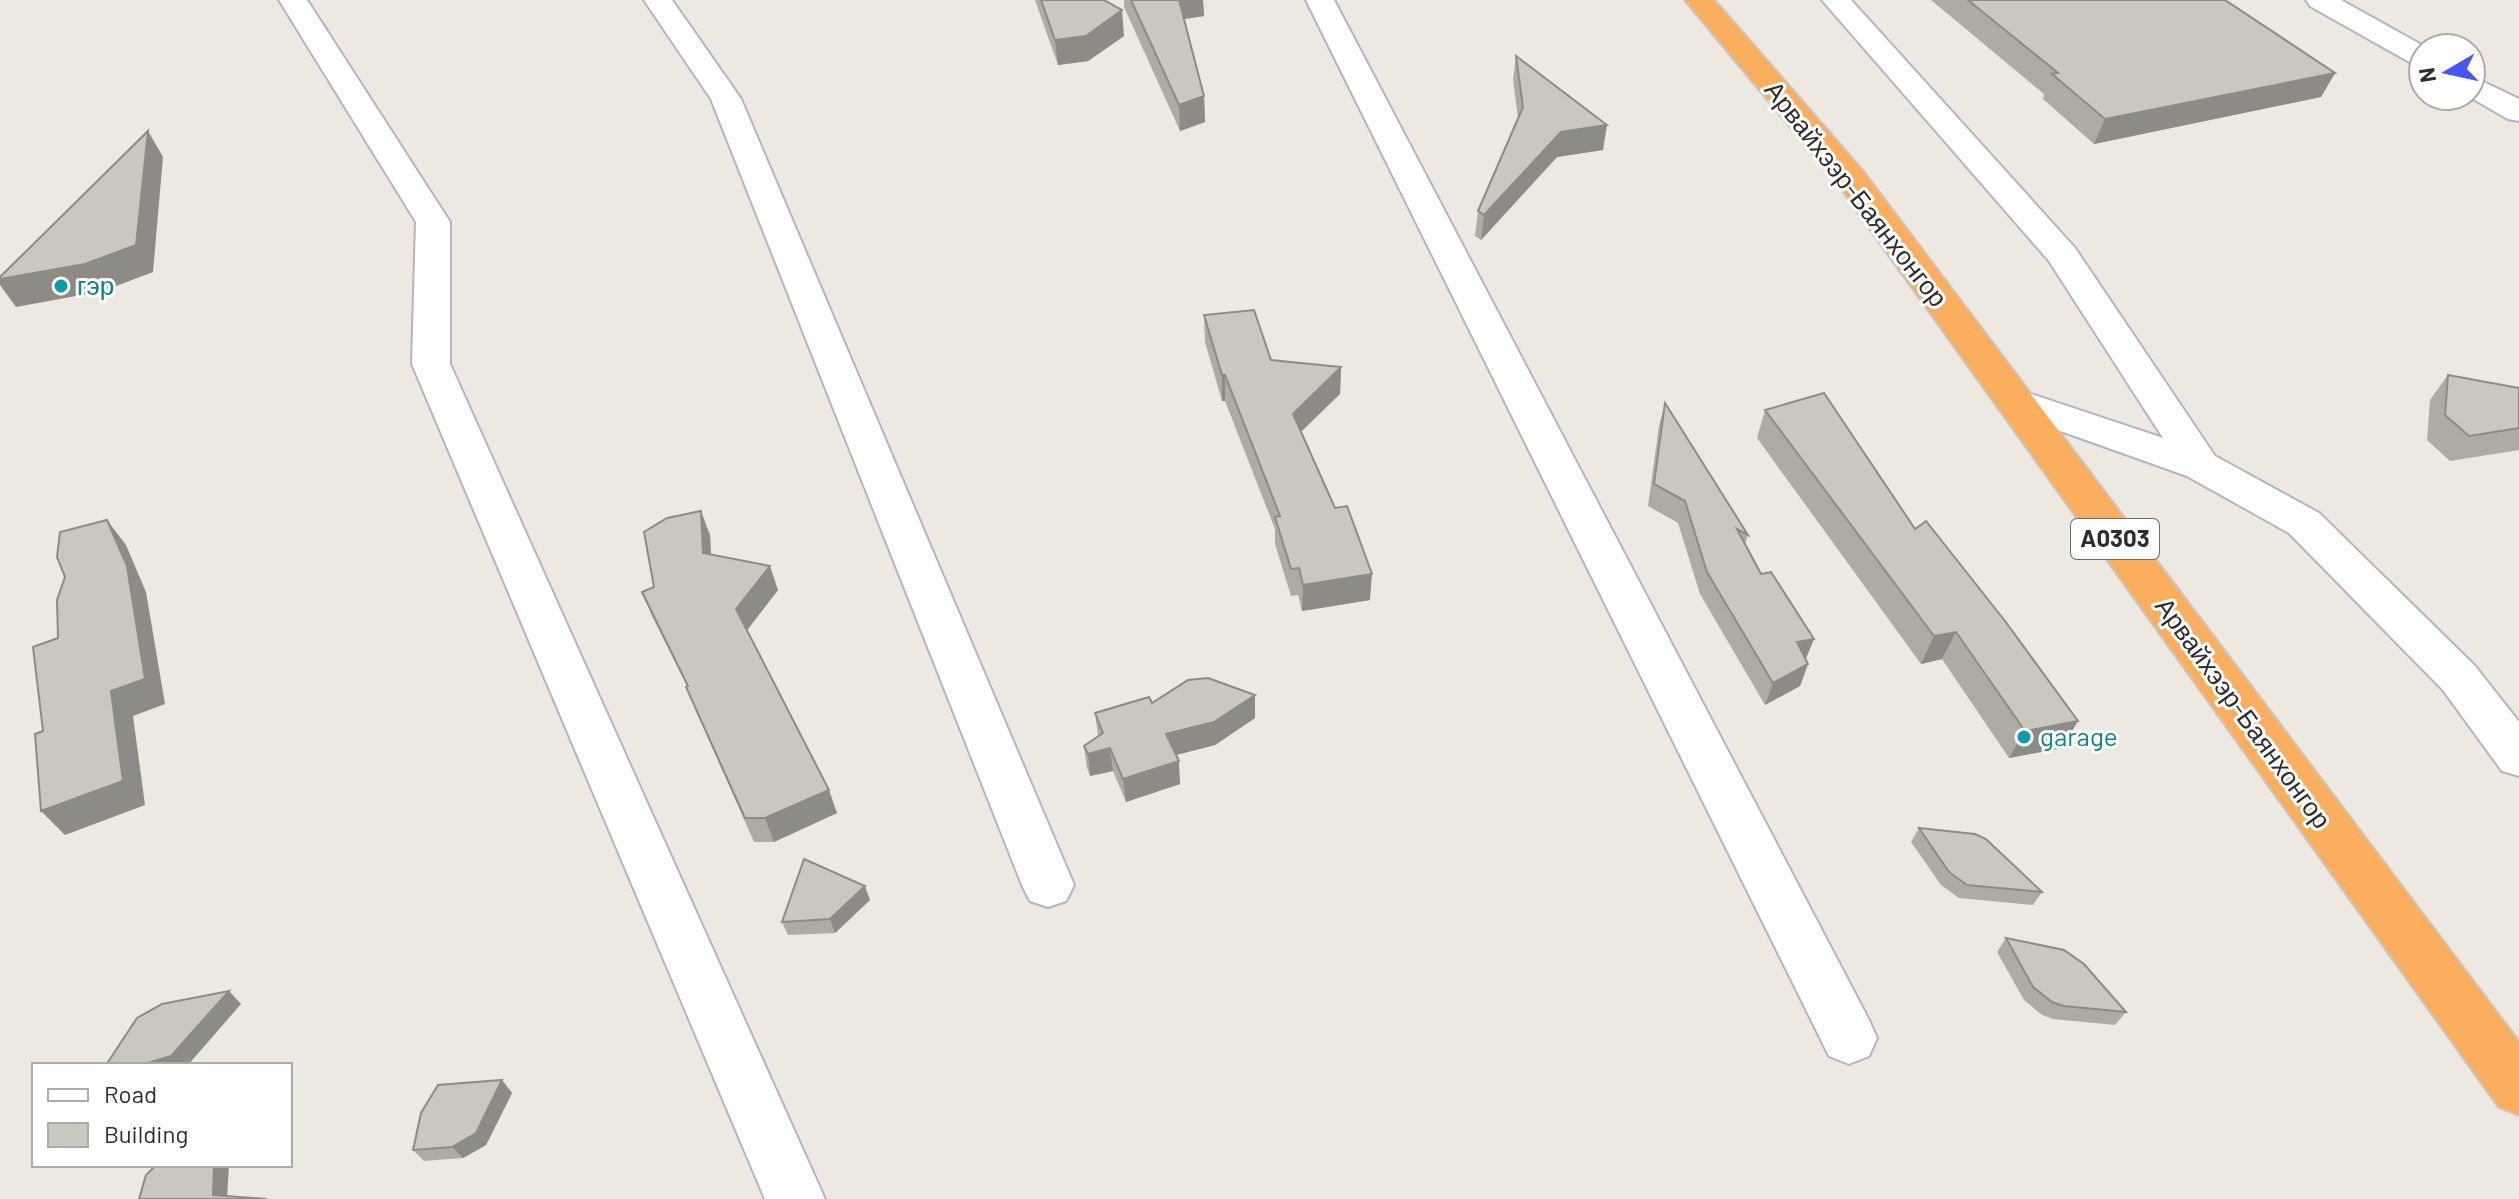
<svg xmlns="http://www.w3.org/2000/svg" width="2519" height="1199" viewBox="0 0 2519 1199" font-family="Barlow,sans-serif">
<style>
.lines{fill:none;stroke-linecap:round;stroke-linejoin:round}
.street-casing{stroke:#b3b5c0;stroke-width:4}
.highway-casing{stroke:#c8c8c8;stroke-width:4}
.street{fill:#fff;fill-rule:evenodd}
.highway{fill:#fbaf5e;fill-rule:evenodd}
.wall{fill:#aeaba3}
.shaded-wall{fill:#8d8b85}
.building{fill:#cac7be;stroke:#8d8b85;stroke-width:2}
.culture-dot{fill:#0f9aa8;stroke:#fff;stroke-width:3}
.labels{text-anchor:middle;stroke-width:6;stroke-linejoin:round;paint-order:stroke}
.shield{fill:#fff;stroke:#6c6c6c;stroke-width:2}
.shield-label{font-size:24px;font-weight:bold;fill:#2d2d2d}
.street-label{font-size:26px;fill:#2d2d2d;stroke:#fff}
.culture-label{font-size:26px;fill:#0d838f;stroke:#fff;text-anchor:start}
</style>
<rect width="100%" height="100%" fill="#eee9e0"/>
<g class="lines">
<!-- street casing -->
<g class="street-casing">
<g id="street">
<path d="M279 0H307L450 222V364L825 1199H765L412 364 416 222Z"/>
<path d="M644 0H672L741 99 1074 885 1066 901 1048 907 1030 901 1022 885 711 99Z"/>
<path d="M1306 0H1334L1869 1020 1877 1038 1869 1056 1849 1064 1829 1056Z"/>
<path d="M1822 0H1851L2075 248 2215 456 2319 513 2475 666 2519 722V776L2502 771 2443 690 2289 533 2187 476 1999 409 1994 400 1999 391 2013 388 2163 438 2049 261Z"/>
<path d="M2306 0H2341L2427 48H2423V67L2413 64 2310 6Z"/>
<path d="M2471 76 2519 99V121L2508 119 2468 96H2471Z"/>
</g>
</g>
<!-- highway casing -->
<g class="highway-casing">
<path id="highway" d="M1685 0H1714L1862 170 2519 1042V1115L2499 1107 1838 184Z"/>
</g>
<!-- street -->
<use href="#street" class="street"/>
<!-- highway -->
<use href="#highway" class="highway"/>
</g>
<!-- wall -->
<g class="wall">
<path d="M1035 0H1104L1124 36 1088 61 1058 65Z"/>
<path d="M1124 0H1203L1204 16 1184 19 1204 96 1205 122 1180 131 1124 7Z"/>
<path d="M1931 0H2225L2335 73 2321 97 2094 144 2043 99 2044 94Z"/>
<path d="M1516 56 1603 150 1557 157 1481 240 1475 236 1478 211 1518 118 1513 80Z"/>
<path d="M1204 315 1271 360 1341 367 1340 394 1301 432 1370 600 1302 611 1298 595 1291 596 1275 544V529L1225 401H1222L1205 342Z"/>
<path d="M2448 375 2519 388V450L2450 461 2427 440 2430 400Z"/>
<path d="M1665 403 1748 535 1745 544 1808 664 1800 686 1765 705 1700 594 1678 523 1648 506 1659 426Z"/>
<path d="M1765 410 1915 529 2078 721 2062 748 2009 758 1942 659 1921 664 1757 438Z"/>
<path d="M710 535 711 555 778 590 747 630 837 813 774 842H754L696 711 687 686 652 616 642 592 654 587Z"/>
<path d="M1152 703 1255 718 1215 745 1176 755 1180 784 1126 802 1113 771 1090 776 1087 768 1084 746 1098 736 1095 713Z"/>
<path d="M1919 828 2042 892 2033 905 1959 898 1941 885 1911 842Z"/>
<path d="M870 900 835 933 788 935 782 922Z"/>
<path d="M2006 938 2126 1012 2115 1025 2053 1019 2042 1015 2024 1000 1997 952Z"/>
<path d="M502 1080 512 1093 486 1145 463 1158 424 1161 413 1150Z"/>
</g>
<!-- shaded-wall -->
<g class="shaded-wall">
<path d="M1178 0H1203L1204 16 1178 20Z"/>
<path d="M1122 10 1124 36 1088 61 1058 65 1055 40Z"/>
<path d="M2335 73 2321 97 2094 144 2105 119Z"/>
<path d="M1204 96 1205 122 1180 131 1179 105Z"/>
<path d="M1607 125 1603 150 1557 157 1481 240 1484 215 1561 132Z"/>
<path d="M148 131 163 157 153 272 103 291 16 307 0 285V279Z"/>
<path d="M1341 367 1340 394 1292 440 1293 414Z"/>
<rect x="1222" y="375" width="3" height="26"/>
<path d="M701 511 710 535 712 577 703 553Z"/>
<path d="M107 520 126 545 146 592 165 704 133 716 145 805 65 835 41 811 111 691Z"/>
<path d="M770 566 778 590 745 633 736 609Z"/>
<path d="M1372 574 1370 600 1302 611 1303 585Z"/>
<path d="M1956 632 1942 659 1921 664 1934 636Z"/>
<path d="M1814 639 1805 661 1797 642Z"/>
<path d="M1808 664 1800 686 1765 705 1773 683Z"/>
<path d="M1255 695V718L1215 745 1168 757 1166 734Z"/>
<path d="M2078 721 2062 748 2009 758 2025 731Z"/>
<path d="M1110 748 1113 771 1090 776 1088 754Z"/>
<path d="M1179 761 1180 784 1126 802 1123 779Z"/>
<path d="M829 790 837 813 774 842 765 818Z"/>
<path d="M865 886 870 900 835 933 830 919Z"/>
<path d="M229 991 241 1004 188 1065H141Z"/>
<path d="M502 1080 512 1093 486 1145 463 1158 452 1147Z"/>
<path d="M214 1165H229L227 1199 213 1195Z"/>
</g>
<!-- building -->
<g class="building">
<path d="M1041 0H1104L1122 10 1086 36 1055 40Z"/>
<path d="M1131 0H1179L1204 96 1179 105Z"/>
<path d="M1968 0H2225L2335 73 2105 119 2052 74 2058 73Z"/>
<path d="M1516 56 1607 125 1561 132 1484 215 1478 211 1523 107Z"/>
<path d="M148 131 136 245 85 264 0 279V277Z"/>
<path d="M1254 310 1271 360 1341 367 1293 414 1335 508 1347 506 1372 574 1303 585 1299 568 1291 569 1275 517 1280 516 1225 375H1222L1204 315Z"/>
<path d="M2448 375 2519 388V428L2469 436 2445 415Z"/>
<path d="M1824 393 1915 529 1926 521 2005 621 2078 721 2025 731 1956 632 1934 636 1765 410Z"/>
<path d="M1665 403 1748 535 1737 529 1761 574 1771 572 1814 639 1797 642 1808 664 1773 683 1707 572 1685 501 1654 484Z"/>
<path d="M701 511 703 553 770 566 736 609 829 790 765 818H745L686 687 688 686 642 592 654 587 644 532 667 518Z"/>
<path d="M107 520 127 566 145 679 111 691 123 781 41 811 35 734 43 731 33 647 58 638 57 600 65 577 57 557 60 532Z"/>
<path d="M1208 678 1255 695 1214 722 1166 734 1179 761 1123 779 1110 748 1088 754 1084 746 1103 733 1095 713 1149 697 1152 703 1188 680Z"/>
<path d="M1919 828 1975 834 1986 839 2042 892 1967 885 1949 872Z"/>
<path d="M804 859 865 886 830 919 782 922Z"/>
<path d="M2006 938 2064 950 2084 964 2126 1012 2064 1006 2052 1002 2033 987Z"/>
<path d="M229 991 171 1056 141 1065H106L137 1018 162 1004Z"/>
<path d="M502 1080 476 1133 452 1147 413 1150 421 1113 438 1085Z"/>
<path d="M156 1165H214L213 1195 267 1199H139L146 1175Z"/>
</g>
<!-- markers -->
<g class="culture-dot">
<circle cx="61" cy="286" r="8"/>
<circle cx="2024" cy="737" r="8"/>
</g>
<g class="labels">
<!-- shield labels -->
<rect class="shield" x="2071" y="519" width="88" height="40" rx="6"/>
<g class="shield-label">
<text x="2115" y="547">A0303</text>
</g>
<!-- street labels -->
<g class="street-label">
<text transform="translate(1856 194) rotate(52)" y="9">Арвайхээр-Баянхонгор</text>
<text transform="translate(2243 713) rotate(54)" y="9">Арвайхээр-Баянхонгор</text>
</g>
<!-- culture labels -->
<g class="culture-label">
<text x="77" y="295">гэр</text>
<text x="2040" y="746">garage</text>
</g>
</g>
<!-- legend -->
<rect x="32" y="1063" width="260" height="104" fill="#ffffff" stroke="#ababab" stroke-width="2"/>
<rect x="48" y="1089" width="40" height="12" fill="#ffffff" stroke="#ababab" stroke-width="2"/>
<text x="104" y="1103" font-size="24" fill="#2d2d2d">Road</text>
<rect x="48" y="1123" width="40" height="24" fill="#cac7be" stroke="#ababab" stroke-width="2"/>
<text x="104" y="1143" font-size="24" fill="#2d2d2d">Building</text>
<!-- north arrow -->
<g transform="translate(2447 72) rotate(261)"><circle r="38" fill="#ffffff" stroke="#ababab" stroke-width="2"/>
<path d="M0-6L14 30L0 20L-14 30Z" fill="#4557f6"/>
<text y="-12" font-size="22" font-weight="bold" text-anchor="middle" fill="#2d2d2d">N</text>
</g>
</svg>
